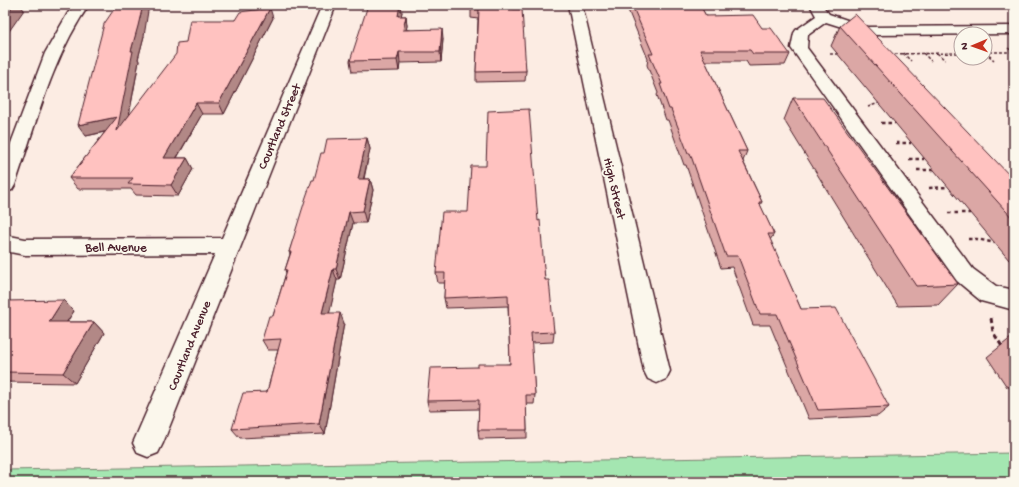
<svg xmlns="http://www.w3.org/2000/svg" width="1019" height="487" viewBox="0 0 1019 487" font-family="'Gochi Hand',sans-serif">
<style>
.green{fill:#a4e6b1;stroke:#77826e}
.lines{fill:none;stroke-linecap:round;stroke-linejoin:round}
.minor-casing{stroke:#4a1f2b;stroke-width:3}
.path-far2{stroke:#4a1f2b;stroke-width:1.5;stroke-dasharray:3 2;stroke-linecap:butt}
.path-far1{stroke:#4a1f2b;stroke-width:2.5;stroke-dasharray:3.5 3;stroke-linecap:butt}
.path{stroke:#4a1f2b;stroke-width:3;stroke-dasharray:5 3.5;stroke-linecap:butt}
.minor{fill:#fbf7ec;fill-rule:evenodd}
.wall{fill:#dba7a5;stroke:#4a1f2b}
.shaded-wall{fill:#b28886;stroke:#4a1f2b}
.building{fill:#ffc2c0;stroke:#4a1f2b}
.labels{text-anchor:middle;stroke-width:4;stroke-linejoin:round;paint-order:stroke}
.street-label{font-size:13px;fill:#4a1f2b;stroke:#fbf7ec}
</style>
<rect width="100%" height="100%" fill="#fcece3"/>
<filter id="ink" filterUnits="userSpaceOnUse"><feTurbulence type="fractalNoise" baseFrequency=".025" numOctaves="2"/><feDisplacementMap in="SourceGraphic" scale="8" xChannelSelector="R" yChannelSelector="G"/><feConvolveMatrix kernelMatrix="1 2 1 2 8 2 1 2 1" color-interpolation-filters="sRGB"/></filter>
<g filter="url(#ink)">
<!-- green -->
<path class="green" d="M1014 453V482H5V470Z"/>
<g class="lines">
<!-- minor casing -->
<g class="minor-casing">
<g id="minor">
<path d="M75 5H89C52 58 36 124 15 185L12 190 5 192V159L45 53 68 13Z"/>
<path d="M322 5H336L163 443 158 453 148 457 138 453 133 443 215 254 25 255 5 251V235L25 239 222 238Z"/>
<path d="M568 5H582L670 371 666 379 657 383 648 379 644 371Z"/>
<path d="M810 5H822L829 14 868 27 1014 26V34L867 35 826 22 808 35 807 48 973 269 996 286 1014 290V310L981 301 957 281 791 48 794 33 796 30 816 16Z"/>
</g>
</g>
<!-- path-far2 -->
<g class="path-far2">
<path d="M1008 48 1014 53"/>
<path d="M985 52H1012"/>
<path d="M985 52 994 60"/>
<path d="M903 53 911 61"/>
<path d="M923 53 931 61"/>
<path d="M937 53 945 60"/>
<path d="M830 54H841"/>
<path d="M890 54 961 53"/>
<path d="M964 58 967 60"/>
<path d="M868 107 879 103"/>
</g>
<!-- path-far1 -->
<g class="path-far1">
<path d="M881 123H895"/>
<path d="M896 143H911"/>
<path d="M909 159H924"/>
<path d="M917 170H934"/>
<path d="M929 188 948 187"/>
<path d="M948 213H970"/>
<path d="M968 239H977L995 243"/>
</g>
<!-- path -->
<path class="path" d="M991 318 993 332 1003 348"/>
<!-- minor -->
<use href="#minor" class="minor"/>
</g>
<!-- wall -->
<g class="wall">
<path d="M626 5H700L706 16 762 28 790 54 785 65 749 66 746 61H705L747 151 743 161 762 202 760 205 774 234 770 240 801 309 889 407 878 416 809 419 770 325H753L732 267 721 268 686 165H684L668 120H666L657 95 658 93 647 65 648 59Z"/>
<path d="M471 8 515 9 526 71 525 81 476 82V72L478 19 471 18Z"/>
<path d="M402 12 401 16H406L407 26 406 29 443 39 441 62 400 63 399 71 352 72 350 61Z"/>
<path d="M273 18 224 114H202L177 158H187L193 169 178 196 136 195 131 189H78L69 178 105 132 86 136 144 36 138 59 139 61 129 116 186 42 235 20Z"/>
<path d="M840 26 1014 180V260H1009L831 46Z"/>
<path d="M793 98 958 284 938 305 898 306 784 120Z"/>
<path d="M367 138 370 149 364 179H370L373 190 366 223H353L340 280H337L329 313 344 323 325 434 240 438 232 429 267 392 278 350H268L262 340 273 316 286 273 285 270 290 254 289 252 314 180Z"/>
<path d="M538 221 545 280 554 332 553 342 531 343 535 395 534 404H526L527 430V438L479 439 478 430 479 409 429 410 427 401 478 367 510 364 508 306 446 308 444 298 445 283H438L436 273Z"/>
<path d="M5 301 74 311 67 322H94L104 333 75 383 5 382Z"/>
<path d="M1012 337H1014V387H1007L987 357Z"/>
</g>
<!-- shaded-wall -->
<g class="shaded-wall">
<path d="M13 5H20L24 10 5 37V17Z"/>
<path d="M143 5H149L144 36 138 59 139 61 124 142 117 131V129L86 136 78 125 117 117 131 51Z"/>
<path d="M398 5H401L402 12 399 26 398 16Z"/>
<path d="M514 5H516L513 19V9Z"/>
<path d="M270 8 273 18 224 114 219 103Z"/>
<path d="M406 16 407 26 404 40 403 30Z"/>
<path d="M442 29 443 39 441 62 440 52Z"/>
<path d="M399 52 400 63 399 71 397 60Z"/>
<path d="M196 103 202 114 170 169 164 158Z"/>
<path d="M367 138 370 149 361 190 358 179Z"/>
<path d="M187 158 193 169 178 196 171 185Z"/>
<path d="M370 179 373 190 366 223 363 211Z"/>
<path d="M349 212 353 223 340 280 336 269Z"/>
<path d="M333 269 337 280 327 324 322 313Z"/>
<path d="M63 300 74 311 60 332 49 322Z"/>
<path d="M340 313 344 323 325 434 319 424Z"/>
<path d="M94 322 104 333 75 383 63 373Z"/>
</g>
<!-- building -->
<g class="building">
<path d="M5 5H13L5 17Z"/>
<path d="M117 5H143L138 26 131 51H133L117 131 176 54 177 43 186 42 190 20H235L240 12 270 8 219 103H196L164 158H187L171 185 128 184 133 178H69L117 117 78 125 104 24Z"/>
<path d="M368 5H400L398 16H406L403 30 442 29 440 52H399L397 60 350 61Z"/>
<path d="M472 5H514L513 9H522L526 71 476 72 479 9 471 8Z"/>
<path d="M632 5H700L706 16 753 15 762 28H771L790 54H753L750 50H700L747 151H738L762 202H759L774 234H768L801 309 836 308 889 407 818 410 777 314H760L738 256H726L690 153H688L671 109H669L660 84H662L649 54H653Z"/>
<path d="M855 14 1014 180V220L840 26Z"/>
<path d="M793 98H823L958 284 916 286Z"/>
<path d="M529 109 538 221 540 220 545 280H549L554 332 531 333 535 395H526L527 430H478L479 400 427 401 430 368 478 367V364H510L508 295 444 298 445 273H436L442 212H468L471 166H486L488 111Z"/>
<path d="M367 138 358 179H370L363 211 349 212 336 269H333L322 313H340L319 424 232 429 243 393 267 392 281 339 262 340 269 316H273L287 270H285L291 252H289L306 197 312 180H314L321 153H324L327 139Z"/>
<path d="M63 300 49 322H94L63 373 5 372V301Z"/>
</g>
</g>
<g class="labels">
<!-- street labels -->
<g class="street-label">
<text transform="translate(278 126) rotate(-67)" y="5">Courtland Street</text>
<text transform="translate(616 188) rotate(77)" y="5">High Street</text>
<text x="116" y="251">Bell Avenue</text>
<text transform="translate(188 345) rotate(-68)" y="5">Courtland Avenue</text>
</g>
</g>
<!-- margin -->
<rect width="1019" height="487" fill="none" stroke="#fbf7ec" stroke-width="20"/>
<rect x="10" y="10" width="999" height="467" fill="none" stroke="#4a1f2b" stroke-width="1.5" filter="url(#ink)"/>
<!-- north arrow -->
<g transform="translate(973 46) rotate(268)"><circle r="19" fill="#fbf7ec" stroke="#b4a19f"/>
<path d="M0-3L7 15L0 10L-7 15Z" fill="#c8321e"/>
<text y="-6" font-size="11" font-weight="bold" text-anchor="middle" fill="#4a1f2b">N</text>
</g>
</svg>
